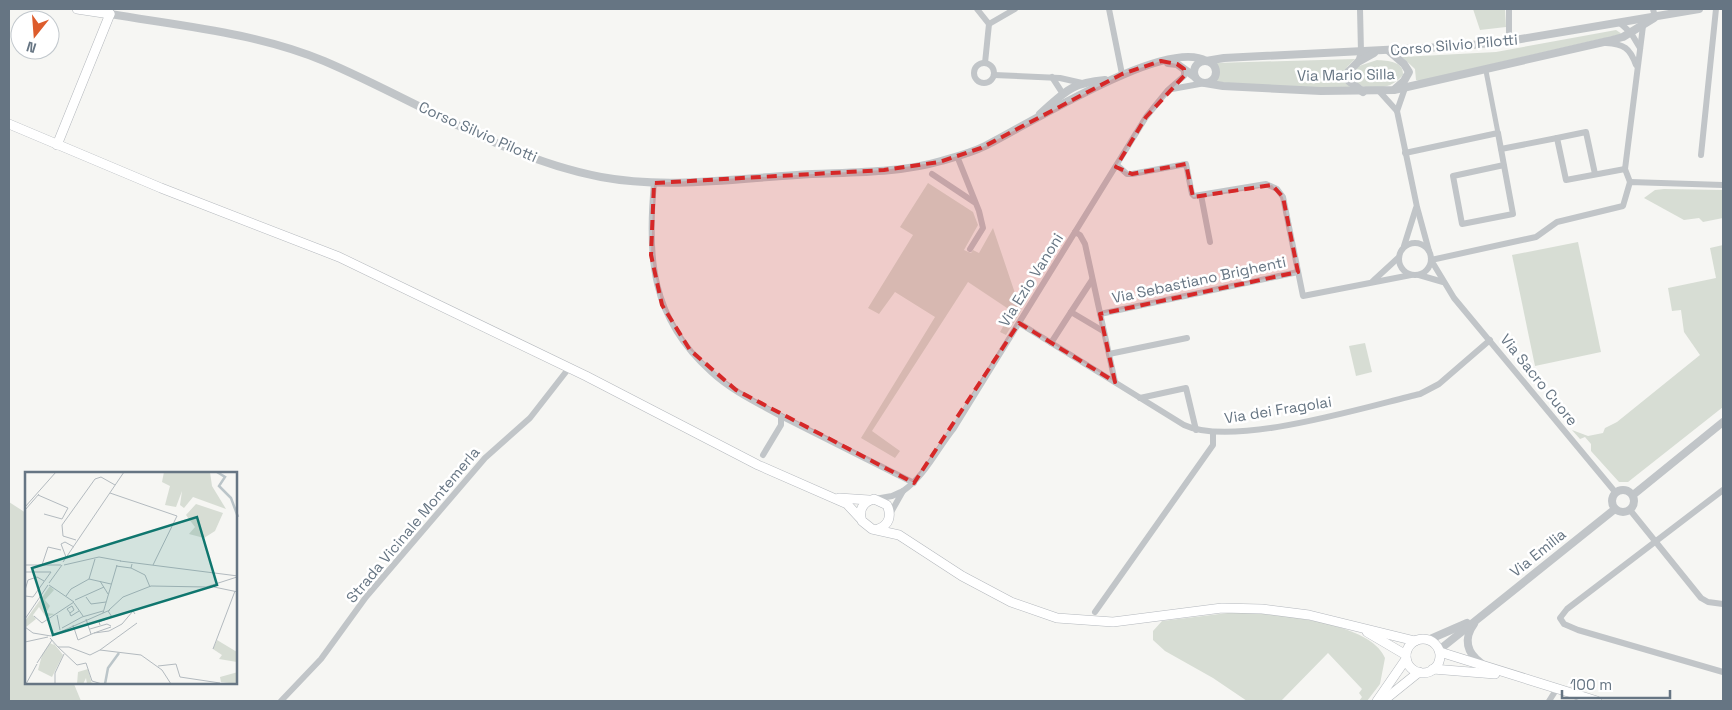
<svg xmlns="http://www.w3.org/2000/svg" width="1732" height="710" viewBox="0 0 1732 710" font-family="'Space Grotesk',sans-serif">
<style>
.green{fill:#d7ddd4}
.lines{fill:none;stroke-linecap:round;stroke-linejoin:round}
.secondary-casing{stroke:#b4b8bd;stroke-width:10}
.pedestrian{stroke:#c1c5c8;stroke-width:5}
.minor{stroke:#c1c5c8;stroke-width:6}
.tertiary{stroke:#c1c5c8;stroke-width:8}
.secondary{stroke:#fff;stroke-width:9}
.marked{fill:#d62828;fill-opacity:0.2;stroke:#d62828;stroke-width:4;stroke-dasharray:10 6;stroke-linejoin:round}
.labels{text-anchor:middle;stroke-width:5;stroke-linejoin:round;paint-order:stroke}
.street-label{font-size:15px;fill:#667583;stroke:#fff}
.inset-river{fill:none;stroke:#bbc5c9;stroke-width:2.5}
.inset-road{fill:none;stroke:#b3babf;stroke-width:1}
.view{fill:#0f766e;fill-opacity:0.15;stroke:#0f766e;stroke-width:2.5}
.inset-edge{fill:none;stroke:#667583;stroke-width:2.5}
</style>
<rect width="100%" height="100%" fill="#f6f6f3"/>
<!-- green -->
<g class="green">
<path d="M1473 9H1505L1506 27 1480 30Z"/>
<path d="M1616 30 1622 34 1419 81 1416 80 1415 69 1402 57 1496 52Z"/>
<path d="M1355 59 1347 67 1344 75 1351 89 1215 83 1219 72 1215 63Z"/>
<path d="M1377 60C1388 61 1404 61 1403 75 1391 90 1369 92 1353 82L1352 73 1359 66Z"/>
<path d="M928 183 973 212 978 225 964 250 971 253 973 250 979 253 993 228 1021 311 1006 335 1000 332 1009 316 1007 308 968 282 872 431 900 451 895 458 861 438 935 317 895 292 879 314 868 308 913 235 900 227Z"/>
<path d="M1664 189 1723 190V218L1703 222 1699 218 1684 220 1644 198 1655 190Z"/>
<path d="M1578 242 1601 352 1535 366 1512 255Z"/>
<path d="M1723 245V407L1628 482H1619L1591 451V444L1585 437 1580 439 1572 430 1588 436 1603 433 1605 428 1617 422 1700 355 1684 332 1681 310 1672 311 1668 288 1716 278 1710 248Z"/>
<path d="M1365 343 1372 372 1356 376 1349 346Z"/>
<path d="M9 502 26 513V684H74L81 701H9Z"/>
<path d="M1236 612C1272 614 1370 621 1385 658L1380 684 1367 701H1359L1362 697 1359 693 1362 689 1328 653 1281 701H1247L1213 678 1165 651 1153 640V631L1162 621Z"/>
</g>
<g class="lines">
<!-- secondary casing -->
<g class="secondary-casing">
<g id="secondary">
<path d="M77 9 110 14"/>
<path d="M9 124 161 188 339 257 586 376 758 465 847 504 860 518"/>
<path d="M57 145 110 14"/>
<path d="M839 498 869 500"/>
<path d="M878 529C889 525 892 516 887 505L874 499C863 502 858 510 862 521L872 529 899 535 962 576 1011 602 1057 618 1113 622 1222 608 1262 609 1309 615 1415 641"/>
<path d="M1367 632 1406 655"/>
<circle cx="1423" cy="656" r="17"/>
<path d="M1440 652 1597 701"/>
<path d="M1433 669 1495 674"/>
<path d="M1377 701 1406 659"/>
<path d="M1383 701 1419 672"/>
</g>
</g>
<!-- pedestrian -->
<path class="pedestrian" d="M1486 71 1498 133"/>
<!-- minor -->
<g class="minor">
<path d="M977 9 989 24 985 63"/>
<path d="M1109 9 1122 74"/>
<path d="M1509 9V41"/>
<path d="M1653 9 1655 17"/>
<path d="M1620 23 1631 33 1640 48"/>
<path d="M989 24 1015 9"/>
<path d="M1606 43C1624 44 1630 48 1636 65"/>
<path d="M1358 62 1361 52 1360 9"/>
<circle cx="984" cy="73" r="10"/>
<path d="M994 75 1060 78 1082 83"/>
<path d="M1052 77 1063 94"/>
<path d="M1172 89 1205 83"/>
<path d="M1379 91 1397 111 1417 207 1429 251"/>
<path d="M1397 111 1405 88"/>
<path d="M1501 149 1557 138"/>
<path d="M1405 153 1498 133C1503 160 1508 187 1513 214L1462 224 1453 176 1504 165"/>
<path d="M1701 155 1716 9"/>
<path d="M957 156 979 211 983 228 970 249"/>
<path d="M1117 165 1127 174H1132L1186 164 1192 194 1194 196 1266 184 1277 189 1283 197 1303 296 1411 275"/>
<path d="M932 174 974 202"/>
<path d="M1595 174 1586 132 1557 138 1566 180 1625 169"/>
<path d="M1630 182 1625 169 1643 26"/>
<path d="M654 183C647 257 651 318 710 371 730 390 757 403 781 416V425L763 455"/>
<path d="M1201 195 1210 242"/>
<path d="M1075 232 1080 235 1085 244 1115 382"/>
<circle cx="1415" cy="259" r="16"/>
<path d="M1404 246 1416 208"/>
<path d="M1419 275 1443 282"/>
<path d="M1092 280 1071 312 1103 331"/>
<path d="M1373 281 1398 258"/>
<path d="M1100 314 1298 272"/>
<path d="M1019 323 1184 425C1233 448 1365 407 1420 394L1439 384 1490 340"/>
<path d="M1051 343 1071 312"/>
<path d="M1109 354 1187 338"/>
<path d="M1140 398 1186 388 1196 430"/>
<path d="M781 416 914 483"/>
<path d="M1723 490 1567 609 1560 618 1564 624 1578 630 1723 672"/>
<path d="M903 491C925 476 937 449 954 428L1146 117 1168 90 1184 76V69"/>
<path d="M1616 493 1454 298 1431 260 1536 237 1557 222 1623 206 1630 182 1723 185"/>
<path d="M875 499 892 496 903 491 890 514"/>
<path d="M1630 510 1701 598 1708 602 1723 604"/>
<path d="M1095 612 1213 445V432"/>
<path d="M281 701 321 659 366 597 485 458 530 418 569 368"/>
<path d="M1549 701 1556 690"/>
</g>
<!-- tertiary -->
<g class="tertiary">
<path d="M110 14C182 26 257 33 324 61 416 100 502 158 601 177 665 189 733 179 797 175 843 172 897 174 941 161 955 157 971 153 985 146 1026 126 1166 37 1206 61L1224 58 1462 46 1509 41 1699 9"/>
<path d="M1389 51 1404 64 1409 72 1404 81 1395 89"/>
<circle cx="1205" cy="72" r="11"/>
<path d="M1168 63 1177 64 1195 77"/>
<path d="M1205 83 1223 86 1321 91 1394 90 1608 41 1623 37 1654 18"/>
<path d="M1363 92 1349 81 1348 72 1358 62 1374 53"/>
<path d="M1040 114C1065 92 1070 83 1105 80"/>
<circle cx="1623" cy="501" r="11"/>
<path d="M1633 495 1723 422"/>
<path d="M1474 624C1463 639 1467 653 1481 663"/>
<path d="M1428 640 1467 623"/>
<path d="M1439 650 1615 509"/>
</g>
<!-- secondary -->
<use href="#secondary" class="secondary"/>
</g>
<!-- marked area -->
<path class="marked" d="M1161 61 1177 64 1184 69V76L1146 117 1116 167 1132 174 1186 164 1193 197 1272 185 1283 197 1298 272 1100 314 1115 382 1019 323 914 483 736 390 690 350 662 305 651 255 654 183 884 170 939 162 981 148 1122 74Z"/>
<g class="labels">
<!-- street labels -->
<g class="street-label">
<text transform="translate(1454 45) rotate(-5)" y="5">Corso Silvio Pilotti</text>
<text transform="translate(1346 75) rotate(-1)" y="5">Via Mario Silla</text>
<text transform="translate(478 132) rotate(24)" y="5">Corso Silvio Pilotti</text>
<text transform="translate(1031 280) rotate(-58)" y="5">Via Ezio Vanoni</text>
<text transform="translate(1199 280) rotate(-12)" y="5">Via Sebastiano Brighenti</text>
<text transform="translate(1539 380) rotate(51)" y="5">Via Sacro Cuore</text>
<text transform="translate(1278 410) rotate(-9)" y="5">Via dei Fragolai</text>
<text transform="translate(413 525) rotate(-50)" y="5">Strada Vicinale Montemerla</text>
<text transform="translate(1538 553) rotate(-39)" y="5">Via Emilia</text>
</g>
</g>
<!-- overview -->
<g transform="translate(25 472)">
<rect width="212" height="212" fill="#f6f6f3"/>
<path d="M139 0H185L187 14 201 37 168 25 159 36 155 33 157 19 151 35 140 33 145 14 137 10ZM171 32 198 41 190 59 179 66 164 62 170 55 161 43ZM25 114 29 118 20 128 25 134 21 141 30 142 21 145 14 135 8 143 11 147 1 155 0 149ZM192 168 212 180V190L194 187 197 183 188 177ZM27 169 38 183 27 205 13 198 17 183 25 171 29 173ZM63 197 67 212H62L61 206 58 212H52L53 200ZM213 200 212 212 196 210 195 205Z" fill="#d7ddd4"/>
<path class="inset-river" d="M192 0 200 5 194 14 206 26 213 45M80 212 83 196 94 181"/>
<path class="inset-road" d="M85 21 152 44 128 93M13 23 43 36 37 47 19 42M0 35 31 0M0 38 14 22M51 68 38 64 37 53 70 7 76 5 90 13M41 85 36 72 40 70 49 75M95 89 213 104M38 90 99 0M107 92 106 96 120 103 125 115M0 93H36M17 93 23 75 36 78M39 93 74 85 96 89M91 94 106 96M0 100H26L8 125 0 124M64 107 70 87M75 109 83 122M24 111 37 93M181 115 212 105M189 115 213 120M0 118 3 108 12 105 19 109M41 124 46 117 64 107 86 112M61 125 66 132 81 130M50 128 79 115M49 131 58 144M84 138 98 125 126 114 181 115M45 141 49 138 47 134 42 137 45 141V142L46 144 54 139M78 141 92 93M32 143 35 158M9 144 17 151 49 130 24 113M0 147 23 113M61 147 66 162M48 153 53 168 69 161 84 159 97 152 108 139 110 142M75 153 74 150 87 145 83 139M0 155 8 161 26 164M37 156 57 145 78 139M65 157 82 152 86 154M69 161 86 155M26 164 85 138M25 166 33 175H44L65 183 75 178 116 183 137 198 146 212M0 170 23 165M33 175 52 193 61 191 67 209 77 212M188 177 210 119M75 178 112 151M12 191 27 168M133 194 151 192 155 205 195 211M1 212 12 192M30 212V201L39 182"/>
<path class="view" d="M172 45 192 113 28 163 7 96Z"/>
<rect width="212" height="212" class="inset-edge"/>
</g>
<!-- border -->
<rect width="1732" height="710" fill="none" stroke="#667583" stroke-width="20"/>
<!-- north arrow -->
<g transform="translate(35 35) rotate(197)"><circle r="24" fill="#ffffff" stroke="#c2c8cd"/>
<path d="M0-4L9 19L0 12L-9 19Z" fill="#dd5c2c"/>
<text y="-8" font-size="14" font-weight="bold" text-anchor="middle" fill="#667583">N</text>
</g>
<!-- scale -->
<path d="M1562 690v8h108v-8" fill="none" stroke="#667583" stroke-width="2.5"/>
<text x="1570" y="690" font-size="15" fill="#667583" stroke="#ffffff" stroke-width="4" paint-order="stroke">100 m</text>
</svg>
